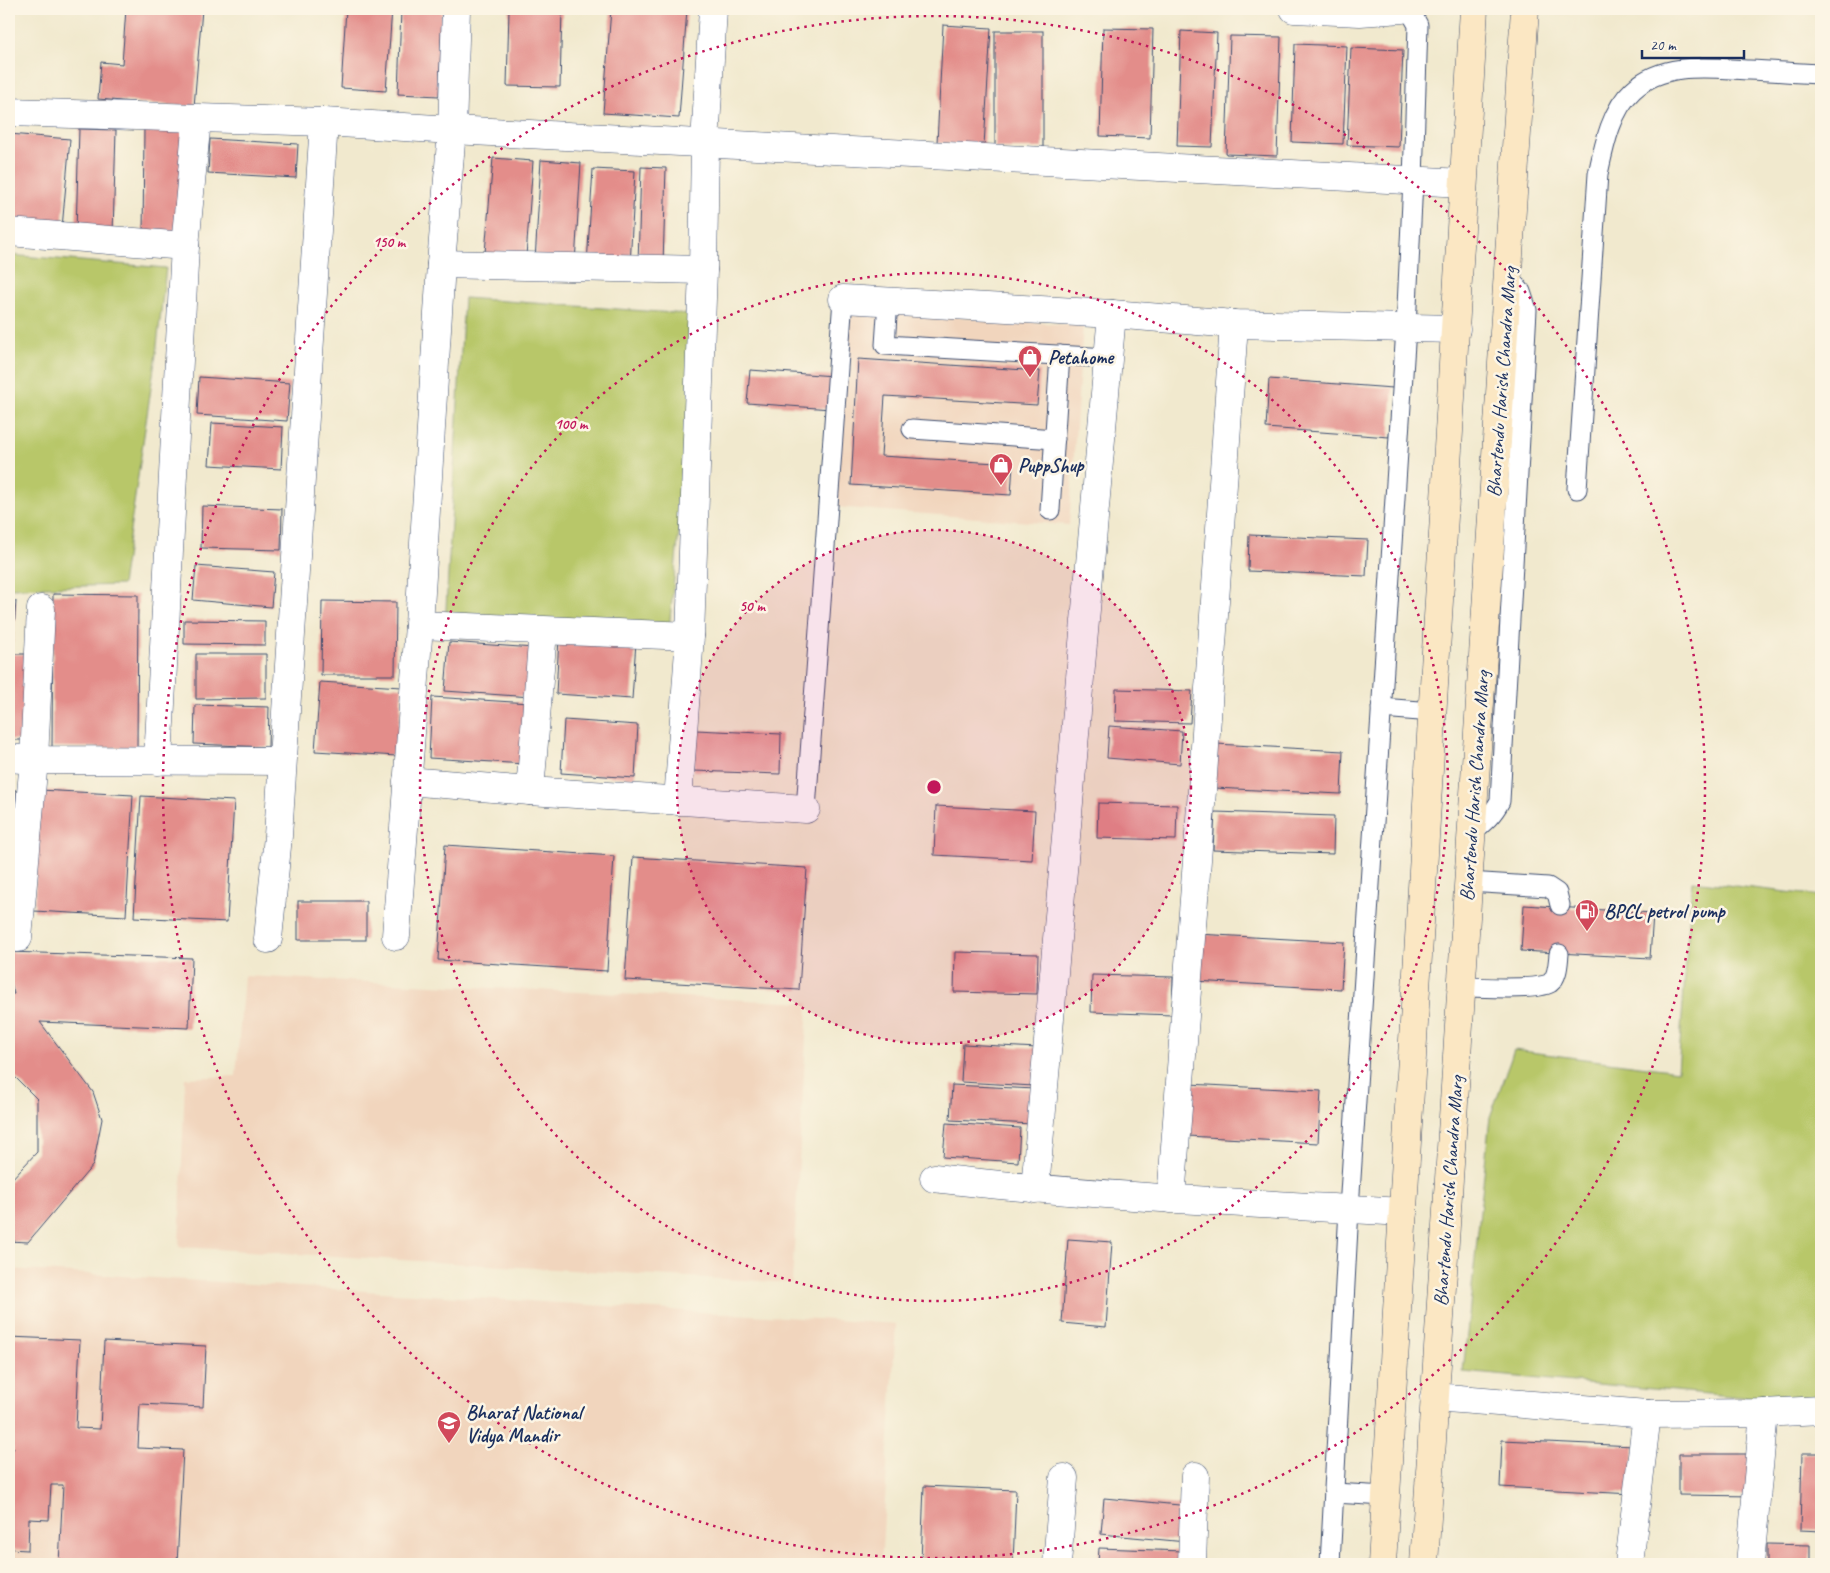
<svg xmlns="http://www.w3.org/2000/svg" width="1830" height="1573" viewBox="0 0 1830 1573" font-family="Caveat,sans-serif">
<style>
.built{fill:#f1d5bd}
.green{fill:#b8c769;stroke:#6a7b64}
.building{fill:#e38d8a}
.lines{fill:none;stroke-linecap:round;stroke-linejoin:round}
.service-casing{stroke:#3b4b6f;stroke-width:21}
.minor-casing{stroke:#3b4b6f;stroke-width:29}
.secondary-casing{stroke:#3b4b6f;stroke-width:29}
.service{stroke:#fff;stroke-width:19}
.minor{stroke:#fff;stroke-width:28}
.secondary{stroke:#fbe7c3;stroke-width:28}
.ring{fill:none;stroke:#c2185b;stroke-width:2.5;stroke-dasharray:2.5 5}
.labels{text-anchor:middle;stroke-width:5;stroke-linejoin:round;paint-order:stroke}
.poi-label{font-size:20px;font-weight:bold;fill:#1b2f5e;stroke:#fcf5e5;text-anchor:start}
.street-label{font-size:20px;fill:#1b2f5e;stroke:#fcf5e5}
.centre{fill:#c2185b;stroke:#fcf5e5;stroke-width:2.5}
.ring-label{font-size:15px;text-anchor:middle;font-weight:bold;fill:#c2185b;stroke:#fcf5e5;stroke-width:5;stroke-linejoin:round;paint-order:stroke}
</style>
<rect width="100%" height="100%" fill="#fcf5e5"/>
<filter id="ink" filterUnits="userSpaceOnUse"><feTurbulence type="fractalNoise" baseFrequency=".02" numOctaves="2"/><feDisplacementMap in="SourceGraphic" scale="10" xChannelSelector="R" yChannelSelector="G"/><feConvolveMatrix kernelMatrix="1 2 1 2 8 2 1 2 1" color-interpolation-filters="sRGB"/></filter>
<filter id="wash" filterUnits="userSpaceOnUse"><feTurbulence type="fractalNoise" baseFrequency=".0096" numOctaves="4" result="noise"/><feDisplacementMap in="SourceGraphic" scale="20" xChannelSelector="R" yChannelSelector="G"/><feGaussianBlur stdDeviation="1.12" result="paint"/><feColorMatrix in="noise" values="0 0 0 0 0 0 0 0 0 0 0 0 0 0 0 0 0 1.4 0 .05"/><feComposite in="paint" operator="in"/></filter>
<g filter="url(#wash)">
<rect width="100%" height="100%" fill="#f1e9ce"/>
<!-- built -->
<g class="built">
<path d="M850 309 1083 326 1069 525 835 507Z"/>
<path d="M244 976 808 1003 792 1283 179 1247 185 1078 236 1076Z"/>
<path d="M9 1269 896 1324 881 1564H9Z"/>
</g>
<!-- green -->
<g class="green">
<path d="M9 255 166 268 156 354 122 585 9 588Z"/>
<path d="M464 298 701 315 668 639 445 626Z"/>
<path d="M1692 881 1821 896V1397L1786 1401 1463 1372 1490 1117 1514 1050 1678 1071Z"/>
</g>
<g id="blocks">
<!-- building -->
<g class="building">
<path d="M126 9H202L194 107 98 99 101 62 122 64Z"/>
<path d="M346 9H392L386 91 341 88Z"/>
<path d="M401 9H442L439 96 398 94Z"/>
<path d="M509 9H562L560 87 507 86Z"/>
<path d="M611 9H687L679 118 603 113Z"/>
<path d="M943 25 991 28 984 146 937 143Z"/>
<path d="M1103 28 1153 29 1150 138 1100 136Z"/>
<rect x="995" y="31" width="48" height="117"/>
<path d="M1181 31 1217 33 1212 147 1177 146Z"/>
<path d="M1230 36 1281 37 1277 156 1226 154Z"/>
<path d="M1295 44 1347 46 1343 144 1292 142Z"/>
<path d="M1351 48 1403 50 1399 147 1347 145Z"/>
<path d="M144 127 185 128 183 240 143 239Z"/>
<path d="M79 129 116 130 113 233 76 232Z"/>
<path d="M9 134 70 139 62 228 9 223Z"/>
<path d="M210 139 298 144 296 178 208 173Z"/>
<path d="M493 158 533 161 526 256 485 253Z"/>
<path d="M541 160 581 163 575 263 535 261Z"/>
<path d="M641 167 666 168 663 264H638Z"/>
<path d="M593 169 635 171 630 266 587 264Z"/>
<path d="M858 359 1040 371 1037 405 885 396 881 456 1013 464 1011 495 851 485Z"/>
<path d="M750 370 834 376 831 409 747 403Z"/>
<path d="M199 377 290 383 287 421 197 415Z"/>
<path d="M1269 379 1393 388 1389 437 1266 428Z"/>
<path d="M212 423 283 427 281 469 209 465Z"/>
<path d="M202 506 282 509 281 550 201 548Z"/>
<path d="M1249 535 1368 540 1366 576 1248 571Z"/>
<path d="M196 566 274 572 271 607 193 600Z"/>
<path d="M53 594 138 595 137 748 52 747Z"/>
<path d="M9 600 16 601 13 643H9Z"/>
<path d="M322 601 396 602 395 675H321Z"/>
<path d="M184 620 265 621V645L184 644Z"/>
<path d="M559 637 636 642 632 699 556 694Z"/>
<path d="M449 642 534 648 531 697 445 691Z"/>
<path d="M9 654H26L22 740H9Z"/>
<path d="M196 654H266V698L196 699Z"/>
<path d="M320 682 402 687 397 756 315 751Z"/>
<path d="M1116 689 1192 691 1190 723 1115 721Z"/>
<path d="M432 697 529 703 525 764 429 758Z"/>
<path d="M195 705 269 707 268 747 194 744Z"/>
<path d="M564 720 638 725 635 778 561 773Z"/>
<path d="M1109 726 1182 731 1180 764 1107 758Z"/>
<path d="M696 730 781 734 780 774 694 771Z"/>
<path d="M1216 744 1343 751 1341 794 1214 788Z"/>
<path d="M9 790H16L10 904H9Z"/>
<path d="M40 790 133 795 126 916 34 911Z"/>
<path d="M141 796 234 801 227 922 134 917Z"/>
<path d="M1098 803 1177 805 1176 840 1097 838Z"/>
<path d="M936 806 1035 811 1032 860 934 855Z"/>
<path d="M1215 812 1334 816 1333 854 1213 850Z"/>
<path d="M445 845 614 856 607 971 438 960Z"/>
<path d="M633 857 807 868 799 990 625 980Z"/>
<rect x="298" y="901" width="68" height="39"/>
<path d="M1524 905 1653 913 1650 958 1521 951Z"/>
<path d="M1197 934 1344 942 1341 989 1194 981Z"/>
<path d="M9 952 192 958 189 1028 40 1022 93 1092 102 1119 93 1165 28 1242 9 1241V1182L37 1152V1099L9 1071V994H14L9 974Z"/>
<path d="M955 952 1038 954 1037 994 954 992Z"/>
<path d="M1092 975 1173 977 1172 1015 1091 1012Z"/>
<path d="M963 1044 1037 1048 1034 1086 961 1082Z"/>
<path d="M1189 1084 1321 1091 1318 1143 1187 1136Z"/>
<path d="M952 1085 1035 1089 1033 1124 950 1120Z"/>
<path d="M946 1123 1020 1128 1018 1162 943 1157Z"/>
<path d="M1068 1239 1112 1242 1106 1327 1062 1323Z"/>
<path d="M9 1337 80 1340 76 1428 100 1429 104 1341 206 1346 203 1407 140 1404 138 1448 183 1450 177 1564H59L63 1485H51L49 1520 29 1519 28 1550 9 1549V1456L14 1448 9 1447V1427H12L13 1385H9Z"/>
<path d="M1502 1440 1634 1446 1632 1494 1500 1487Z"/>
<path d="M1802 1453H1821V1531L1800 1530Z"/>
<path d="M1679 1454H1756V1496L1679 1495Z"/>
<path d="M924 1486 1016 1490 1013 1564 921 1562Z"/>
<path d="M1104 1498 1190 1506 1186 1542 1101 1534Z"/>
<path d="M1767 1544 1810 1545V1564H1767Z"/>
<path d="M1099 1548 1183 1551V1564H1098Z"/>
</g>
</g>
</g>
<g filter="url(#ink)">
<use href="#blocks" fill-opacity="0" stroke="#3b4b6f" stroke-width="1"/>
<g class="lines">
<!-- service casing -->
<g class="service-casing">
<g id="service">
<path d="M888 301 885 345 1108 358"/>
<path d="M912 429 1055 439"/>
<path d="M1577 489 1598 174C1604 146 1611 110 1633 90 1664 61 1710 68 1749 70 1773 71 1797 73 1821 74"/>
<path d="M1050 510 1060 355"/>
<path d="M1381 708 1433 712"/>
<path d="M806 809 843 299"/>
<path d="M1471 833C1483 823 1493 815 1500 801L1527 310 1521 292 1508 277"/>
<path d="M1468 882 1548 887 1557 893 1560 905"/>
<path d="M1461 987C1479 987 1536 991 1550 983 1558 977 1558 963 1559 954"/>
<path d="M1334 1493 1386 1496"/>
<path d="M1330 1564 1349 1209 1406 328 1413 180 1418 25 1409 9"/>
</g>
</g>
<!-- minor casing -->
<g class="minor-casing">
<g id="minor">
<path d="M1294 9 1360 12 1402 9"/>
<path d="M9 112 324 122 452 130 1463 183"/>
<path d="M9 232 185 246"/>
<path d="M441 264 703 270"/>
<path d="M843 299 1112 314 1234 324 1456 329"/>
<path d="M419 625 690 636"/>
<path d="M9 758 34 760 282 761"/>
<path d="M158 761 185 246 197 119"/>
<path d="M407 781 530 791 806 809"/>
<path d="M530 791 543 631"/>
<path d="M678 801 690 636 703 270 705 143 713 9"/>
<path d="M396 936 419 625 441 264 452 130 456 9"/>
<path d="M18 938 34 760 41 609"/>
<path d="M268 939 278 836 324 122"/>
<path d="M934 1178C1090 1196 1246 1203 1403 1212"/>
<path d="M1035 1189 1112 314"/>
<path d="M1171 1199 1199 834 1234 324"/>
<path d="M1434 1397 1647 1414 1764 1413 1821 1410"/>
<path d="M1057 1564 1064 1478"/>
<path d="M1192 1564 1195 1476"/>
<path d="M1629 1564 1647 1414"/>
<path d="M1750 1564 1764 1413"/>
</g>
</g>
<!-- secondary casing -->
<g class="secondary-casing">
<g id="secondary">
<path d="M1382 1564 1474 9"/>
<path d="M1424 1564 1525 9"/>
</g>
</g>
<!-- service -->
<use href="#service" class="service"/>
<!-- minor -->
<use href="#minor" class="minor"/>
<!-- secondary -->
<use href="#secondary" class="secondary"/>
</g>
</g>
<!-- distance rings -->
<circle cx="934" cy="787" r="257" fill="#c2185b" fill-opacity=".12"/>
<g class="ring">
<circle cx="934" cy="787" r="257"/>
<circle cx="934" cy="787" r="514"/>
<circle cx="934" cy="787" r="771"/>
</g>
<!-- icons -->
<defs>
<g id="shop-pin" transform="scale(1.25)"><path d="M0 17L-7.5 6A9.5 9.5 0 1 1 7.5 6Z" fill="#d1495b" stroke="#fcf5e5"/><path d="M-5-2.5h2.3a2.7 3.5 0 0 1 5.4 0H5L5.5 6h-11ZM-1.5-2.5h3a1.5 2.3 0 0 0-3 0Z" fill="#fff"/></g>
<g id="fuel-pin" transform="scale(1.25)"><path d="M0 17L-7.5 6A9.5 9.5 0 1 1 7.5 6Z" fill="#d1495b" stroke="#fcf5e5"/><path d="M-5.5-6h7V0h2V4h1.3V-2.5L3-4.5l.8-.8L6-3V5H2.5V1h-1V6h-7ZM-4.2-4.7v3.2H.2V-4.7Z" fill="#fff"/></g>
<g id="school-pin" transform="scale(1.25)"><path d="M0 17L-7.5 6A9.5 9.5 0 1 1 7.5 6Z" fill="#d1495b" stroke="#fcf5e5"/><path d="M0-5L7-2L0 1L-7-2ZM-4 1L0 2.5L4 1V4Q0 6-4 4Z" fill="#fff"/></g>
</defs>
<g fill-rule="evenodd">
<use href="#shop-pin" x="1030" y="357"/>
<use href="#shop-pin" x="1001" y="465"/>
<use href="#fuel-pin" x="1587" y="911"/>
<use href="#school-pin" x="449" y="1423"/>
</g>
<g class="labels">
<!-- poi labels -->
<g class="poi-label">
<text x="1048" y="364">Petahome</text>
<text x="1018" y="472">PuppShup</text>
<text x="1604" y="918">BPCL petrol pump</text>
<text x="466" y="1419">Bharat National<tspan x="466" dy="23">Vidya Mandir</tspan></text>
</g>
<!-- street labels -->
<g class="street-label">
<text transform="translate(1501 382) rotate(-86)" y="7">Bhartendu Harish Chandra Marg</text>
<text transform="translate(1474 786) rotate(-86)" y="7">Bhartendu Harish Chandra Marg</text>
<text transform="translate(1448 1191) rotate(-86)" y="7">Bhartendu Harish Chandra Marg</text>
</g>
</g>
<circle cx="934" cy="787" r="8" class="centre"/>
<g class="ring-label">
<text x="389" y="247">150 m</text>
<text x="571" y="429">100 m</text>
<text x="752" y="611">50 m</text>
</g>
<!-- margin -->
<rect width="1830" height="1573" fill="none" stroke="#fcf5e5" stroke-width="30"/>
<!-- scale -->
<path d="M1642 50v8h102v-8" fill="none" stroke="#1b2f5e" stroke-width="2.5"/>
<text x="1650" y="50" font-size="15" fill="#1b2f5e" stroke="#fcf5e5" stroke-width="4" paint-order="stroke">20 m</text>
</svg>
